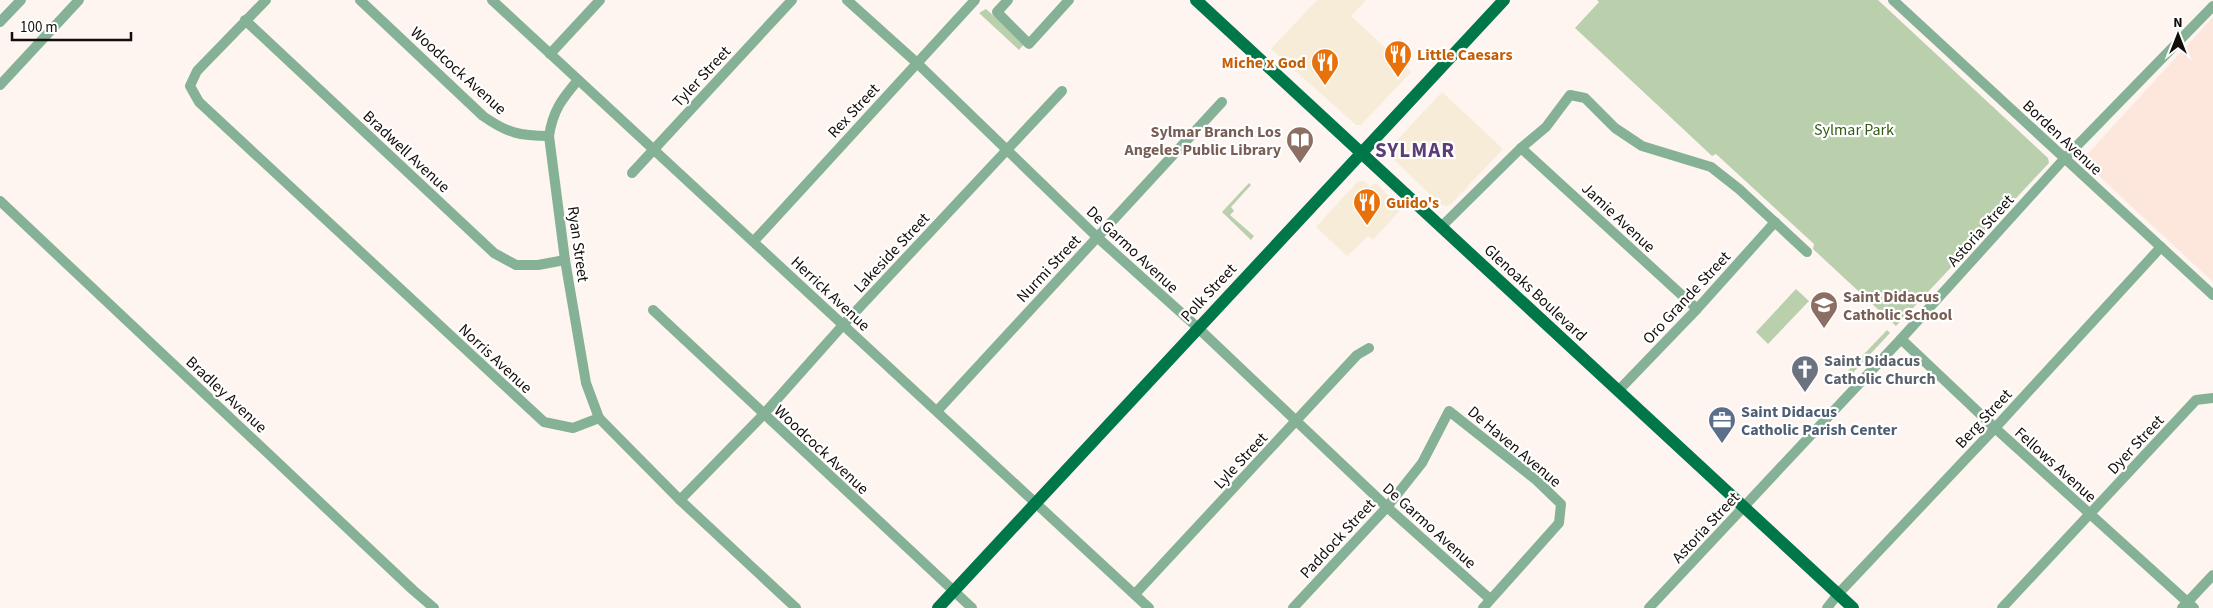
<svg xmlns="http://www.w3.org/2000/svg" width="2213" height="608" viewBox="0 0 2213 608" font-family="'Source Sans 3',sans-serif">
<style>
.commercial{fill:#f7ecd7}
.built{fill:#fde7dc}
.green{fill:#bad0ad}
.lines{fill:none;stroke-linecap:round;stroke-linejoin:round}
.minor{stroke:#85b297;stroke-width:10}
.major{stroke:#007748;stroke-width:12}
.labels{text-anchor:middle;stroke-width:4.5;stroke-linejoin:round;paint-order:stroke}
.food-label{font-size:16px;font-weight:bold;fill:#c56008;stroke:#fff;text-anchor:start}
.street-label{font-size:16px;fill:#140e0a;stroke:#fff}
.park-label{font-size:16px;fill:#355c15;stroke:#fff}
.education-label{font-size:16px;font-weight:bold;fill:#785e54;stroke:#fff;text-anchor:end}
.worship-label{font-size:16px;font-weight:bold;fill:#5b616d;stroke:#fff;text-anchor:start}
.service-label{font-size:16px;font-weight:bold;fill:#4e5e75;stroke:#fff;text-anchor:start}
.district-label{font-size:21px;font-weight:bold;letter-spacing:1px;fill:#5d3d77;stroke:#fff}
</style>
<rect width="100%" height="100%" fill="#fef5f1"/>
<!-- commercial -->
<g class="commercial">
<path d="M1317 0H1366L1351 16 1411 72 1361 125H1356L1271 49Z"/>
<path d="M1442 92 1503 149 1451 204 1447 206 1441 205 1386 152Z"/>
<path d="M1358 181H1364L1370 187 1374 183 1378 185 1401 209 1373 240 1368 236 1347 256 1316 227Z"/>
</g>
<!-- built -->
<path class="built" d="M2213 17V282L2085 163 2083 159Z"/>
<!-- green -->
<g class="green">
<path d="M1597 0H1878L2048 158 2049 163 1896 326 1813 249 1814 244 1716 154 1712 156 1575 28 1599 2Z"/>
<path d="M986 9 1025 43 1019 50 979 13Z"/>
<path d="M1249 183 1251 185 1231 207 1234 211 1230 215 1254 236 1251 240 1222 212Z"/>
<path d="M1796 289 1809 301 1768 344 1756 332Z"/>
<path d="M1887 330 1890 333 1848 378 1844 375Z"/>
</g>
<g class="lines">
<!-- minor -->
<g class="minor">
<path d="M266 0 197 71 190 86 199 102 544 422 573 428 599 418 680 500 796 608"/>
<path d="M360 0 483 116C507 133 520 136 549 136"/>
<path d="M492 0 1149 608"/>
<path d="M847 0 917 63 1097 237 1197 327 1387 507 1490 599"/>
<path d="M1008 0 997 12 1029 44 1069 0"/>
<path d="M1893 0 2213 295"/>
<path d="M245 20 494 253 516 265H538L565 260"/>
<path d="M0 22 21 0"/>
<path d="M550 54 600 0"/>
<path d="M578 80C562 99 553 110 549 136L565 260 586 383 599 418"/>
<path d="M0 85 79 0"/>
<path d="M1521 148 1697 309"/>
<path d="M632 173 792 0"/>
<path d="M0 201 413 590 434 608"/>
<path d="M1442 226 1521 148 1546 127 1570 95 1585 98 1615 128 1642 146 1711 167 1739 189 1807 252"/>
<path d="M754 241 975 0"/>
<path d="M653 310 972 608"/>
<path d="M1901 339 1995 428 2194 608"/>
<path d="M1618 391 1697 309 1775 222"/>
<path d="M937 411 1222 102"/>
<path d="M680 500 763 415 843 325 1062 91"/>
<path d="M1135 594 1357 355 1369 348"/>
<path d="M1293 608 1387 507 1422 463 1449 411 1535 479 1561 504 1559 523 1483 608"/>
<path d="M1649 608 1901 339 2064 159 2213 6"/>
<path d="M1827 608 1838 594 1995 428 2161 247"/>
<path d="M2002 608 2196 400 2213 398"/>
<path d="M2182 608 2213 575"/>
</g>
<!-- major -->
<g class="major">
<path d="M1196 0 1853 608"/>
<path d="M938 608 1504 0"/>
</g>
</g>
<!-- icons -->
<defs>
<g id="restaurant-pin" transform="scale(1.4375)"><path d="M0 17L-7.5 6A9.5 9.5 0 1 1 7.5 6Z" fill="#e8710a" stroke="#fff"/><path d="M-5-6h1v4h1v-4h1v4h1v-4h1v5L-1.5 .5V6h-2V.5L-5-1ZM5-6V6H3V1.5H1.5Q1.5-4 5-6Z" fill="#fff"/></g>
<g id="library-pin" transform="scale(1.4375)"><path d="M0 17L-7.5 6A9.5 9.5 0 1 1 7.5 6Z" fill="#8d6e63" stroke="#fff"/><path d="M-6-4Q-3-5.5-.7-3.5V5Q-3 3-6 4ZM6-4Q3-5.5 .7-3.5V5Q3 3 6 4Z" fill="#fff"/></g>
<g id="school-pin" transform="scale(1.4375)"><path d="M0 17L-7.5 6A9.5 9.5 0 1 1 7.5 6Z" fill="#8d6e63" stroke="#fff"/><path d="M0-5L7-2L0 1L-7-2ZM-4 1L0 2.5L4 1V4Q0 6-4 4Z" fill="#fff"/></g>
<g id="church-pin" transform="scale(1.4375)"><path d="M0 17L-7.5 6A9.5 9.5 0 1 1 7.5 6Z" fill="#6b7280" stroke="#fff"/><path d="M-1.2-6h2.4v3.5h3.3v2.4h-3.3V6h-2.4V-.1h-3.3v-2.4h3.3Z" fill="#fff"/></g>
<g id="office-pin" transform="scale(1.4375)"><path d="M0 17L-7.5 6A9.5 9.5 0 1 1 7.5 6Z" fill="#5c6f8a" stroke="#fff"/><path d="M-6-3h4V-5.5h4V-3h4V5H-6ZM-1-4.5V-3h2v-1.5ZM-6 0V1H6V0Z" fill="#fff"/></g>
</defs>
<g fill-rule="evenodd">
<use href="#restaurant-pin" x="1398" y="54"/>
<use href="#restaurant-pin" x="1325" y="62"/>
<use href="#library-pin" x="1300" y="140"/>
<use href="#restaurant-pin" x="1367" y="202"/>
<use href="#school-pin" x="1824" y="305"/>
<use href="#church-pin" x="1805" y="369"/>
<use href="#office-pin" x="1722" y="420"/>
</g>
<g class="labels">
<!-- food labels -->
<g class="food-label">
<text x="1417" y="60">Little Caesars</text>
<text x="1306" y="68" text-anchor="end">Miche x God</text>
<text x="1386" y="208">Guido's</text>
</g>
<!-- street labels -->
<g class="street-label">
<text transform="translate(459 70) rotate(42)" y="6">Woodcock Avenue</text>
<text transform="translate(701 76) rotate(-47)" y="6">Tyler Street</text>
<text transform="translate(853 110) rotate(-47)" y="6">Rex Street</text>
<text transform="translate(2063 137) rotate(43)" y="6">Borden Avenue</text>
<text transform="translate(407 151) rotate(43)" y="6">Bradwell Avenue</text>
<text transform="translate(1619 217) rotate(43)" y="6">Jamie Avenue</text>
<text transform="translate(1980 230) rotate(-48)" y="6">Astoria Street</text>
<text transform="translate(579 244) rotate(82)" y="6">Ryan Street</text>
<text transform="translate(1133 249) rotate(43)" y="6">De Garmo Avenue</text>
<text transform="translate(891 252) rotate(-47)" y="6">Lakeside Street</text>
<text transform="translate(1048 268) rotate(-47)" y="6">Nurmi Street</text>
<text transform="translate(1208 292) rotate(-47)" y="6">Polk Street</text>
<text transform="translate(1536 292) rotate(43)" y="6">Glenoaks Boulevard</text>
<text transform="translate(831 293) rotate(43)" y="6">Herrick Avenue</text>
<text transform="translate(1686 297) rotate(-47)" y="6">Oro Grande Street</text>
<text transform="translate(496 358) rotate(43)" y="6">Norris Avenue</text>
<text transform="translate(227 394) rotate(43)" y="6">Bradley Avenue</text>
<text transform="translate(1983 418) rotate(-47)" y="6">Berg Street</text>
<text transform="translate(2135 444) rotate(-47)" y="6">Dyer Street</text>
<text transform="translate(1515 446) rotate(40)" y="6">De Haven Avenue</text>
<text transform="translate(822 449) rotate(43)" y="6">Woodcock Avenue</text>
<text transform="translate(1240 460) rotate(-47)" y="6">Lyle Street</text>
<text transform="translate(2056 464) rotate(42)" y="6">Fellows Avenue</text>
<text transform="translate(1430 525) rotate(42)" y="6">De Garmo Avenue</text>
<text transform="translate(1705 527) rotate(-47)" y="6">Astoria Street</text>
<text transform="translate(1337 538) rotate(-47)" y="6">Paddock Street</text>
</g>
<!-- park labels -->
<g class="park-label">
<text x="1854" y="135">Sylmar Park</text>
</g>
<!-- education labels -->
<g class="education-label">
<text x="1281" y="137">Sylmar Branch Los<tspan x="1281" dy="18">Angeles Public Library</tspan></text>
<text x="1843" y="302" text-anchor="start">Saint Didacus<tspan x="1843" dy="18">Catholic School</tspan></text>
</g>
<!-- worship labels -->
<g class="worship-label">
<text x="1824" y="366">Saint Didacus<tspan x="1824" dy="18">Catholic Church</tspan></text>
</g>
<!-- service labels -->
<g class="service-label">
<text x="1741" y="417">Saint Didacus<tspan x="1741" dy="18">Catholic Parish Center</tspan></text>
</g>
<!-- district labels -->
<g class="district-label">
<text x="1415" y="157">SYLMAR</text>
</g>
</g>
<!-- north arrow -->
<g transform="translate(2178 35)" stroke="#ffffff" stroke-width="4" paint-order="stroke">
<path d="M0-4L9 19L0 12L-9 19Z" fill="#140e0a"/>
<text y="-8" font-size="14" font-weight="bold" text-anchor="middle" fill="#140e0a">N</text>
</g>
<!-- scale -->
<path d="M12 32v8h119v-8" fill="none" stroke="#140e0a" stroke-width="2.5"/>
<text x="20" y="32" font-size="15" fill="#140e0a" stroke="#ffffff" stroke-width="4" paint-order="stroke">100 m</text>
</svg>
